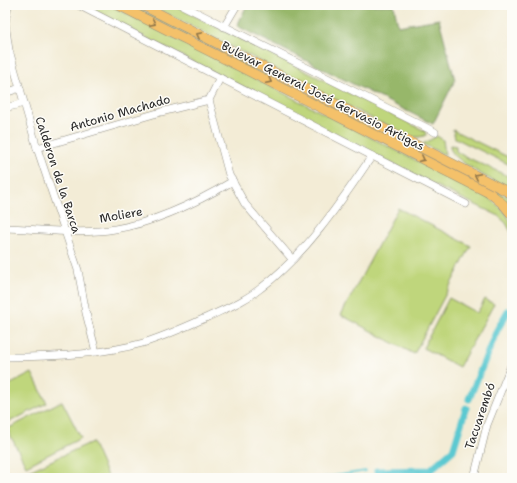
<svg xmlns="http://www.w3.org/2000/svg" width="517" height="483" viewBox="0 0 517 483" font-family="'Shantell Sans',sans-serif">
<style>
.green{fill:#bfd67b;stroke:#758053}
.forest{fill:#97b76b;stroke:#61714b}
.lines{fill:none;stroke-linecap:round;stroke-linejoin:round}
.stream{stroke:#5cc9d1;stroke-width:2}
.canal{stroke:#5cc9d1;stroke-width:7}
.minor-casing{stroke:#8f8c80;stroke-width:8}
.major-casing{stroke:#8f8c80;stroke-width:10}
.minor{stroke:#fff;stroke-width:7}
.major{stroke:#f4c16a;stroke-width:9}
.oneway{stroke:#90764a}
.labels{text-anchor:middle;stroke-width:3;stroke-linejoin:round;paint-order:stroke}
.street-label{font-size:12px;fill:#2b2b2b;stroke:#fdfcf7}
</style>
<rect width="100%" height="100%" fill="#fdfcf7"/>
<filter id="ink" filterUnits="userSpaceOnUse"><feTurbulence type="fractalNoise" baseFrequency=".025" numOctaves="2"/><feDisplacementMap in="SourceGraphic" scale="8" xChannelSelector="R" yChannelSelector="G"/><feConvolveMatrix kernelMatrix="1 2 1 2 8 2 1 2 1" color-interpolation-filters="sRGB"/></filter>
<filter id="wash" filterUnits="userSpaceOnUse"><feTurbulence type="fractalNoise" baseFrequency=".012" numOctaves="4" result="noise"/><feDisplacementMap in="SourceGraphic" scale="16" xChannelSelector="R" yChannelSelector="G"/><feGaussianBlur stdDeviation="0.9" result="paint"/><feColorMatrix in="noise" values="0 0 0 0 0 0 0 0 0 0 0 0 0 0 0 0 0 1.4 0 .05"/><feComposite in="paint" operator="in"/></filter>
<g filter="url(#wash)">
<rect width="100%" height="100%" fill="#f3ecd6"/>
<!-- green -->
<g class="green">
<path d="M82 5H110L488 197C502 209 512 215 512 234L506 223 497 215 434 185Z"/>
<path d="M128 5H132L512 199V209Z"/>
<path d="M150 5H173L425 131 426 135C410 143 396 126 381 123Z"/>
<path d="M453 130 512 159V166L455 138Z"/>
<path d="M437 136 443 140 445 155 423 144Z"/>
<path d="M450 145 456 146V151L462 155 512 178V191C500 184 447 159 450 145Z"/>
<path d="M398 208 471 246 414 354 341 315Z"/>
<path d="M449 298 477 313 485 299 494 304 459 367 423 348Z"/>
<path d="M32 373 47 403 5 424V387Z"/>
<path d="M62 401 81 438 26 466 7 429Z"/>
<path d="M92 442 108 478H19L18 476Z"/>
</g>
<!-- forest -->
<path class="forest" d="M247 5H394L398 26 439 19 455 80 433 124 237 26Z"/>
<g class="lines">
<!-- stream -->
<path class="stream" d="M322 478 366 471"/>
<!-- canal -->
<g class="canal">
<path d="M469 399 497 330 508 311"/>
<path d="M377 471 430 470 453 450 466 408"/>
</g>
</g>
</g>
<g filter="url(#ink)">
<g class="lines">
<!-- minor casing -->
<g class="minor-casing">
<g id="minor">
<path d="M8 5 5 23 9 50 37 148 78 270 86 313 96 352"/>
<path d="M78 5 466 204"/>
<path d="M182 5 435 132"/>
<path d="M224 27 237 5"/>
<path d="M220 78 209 100 229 175 245 204 292 259"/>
<path d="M5 93 20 88"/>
<path d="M5 108 24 103"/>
<path d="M37 148 161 112 209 100"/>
<path d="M5 228C40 229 80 235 115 229 157 222 196 203 233 181"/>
<path d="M5 357C50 357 100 355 143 343 166 336 187 326 208 317 227 308 245 301 261 288 307 253 340 203 372 156"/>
<path d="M474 478 487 425 512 363"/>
</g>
</g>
<!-- major casing -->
<g class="major-casing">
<g id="major">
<path d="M118 5 491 194 503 204 512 215"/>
<path d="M142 5 512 194"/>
</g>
</g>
<!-- minor -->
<use href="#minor" class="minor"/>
<!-- major -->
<use href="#major" class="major"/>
</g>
<!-- one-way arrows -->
<defs><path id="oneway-chevron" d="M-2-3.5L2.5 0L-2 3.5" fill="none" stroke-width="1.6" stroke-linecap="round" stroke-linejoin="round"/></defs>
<g class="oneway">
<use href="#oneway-chevron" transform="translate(153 23) rotate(27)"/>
<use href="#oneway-chevron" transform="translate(199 35) rotate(-153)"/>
<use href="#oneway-chevron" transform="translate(269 81) rotate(27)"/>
<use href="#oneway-chevron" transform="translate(422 159) rotate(27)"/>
<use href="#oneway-chevron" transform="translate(477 176) rotate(-153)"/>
</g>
</g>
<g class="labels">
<!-- street labels -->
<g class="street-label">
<text transform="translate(323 96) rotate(27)" y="4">Bulevar General José Gervasio Artigas</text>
<text transform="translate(120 113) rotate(-16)" y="4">Antonio Machado</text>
<text transform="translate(58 175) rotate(72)" y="4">Calderon de la Barca</text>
<text transform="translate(121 215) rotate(-10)" y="4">Moliere</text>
<text transform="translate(480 416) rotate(-71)" y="4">Tacuarembó</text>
</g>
</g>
<!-- margin -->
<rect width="517" height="483" fill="none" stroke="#fdfcf7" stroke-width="20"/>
</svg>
